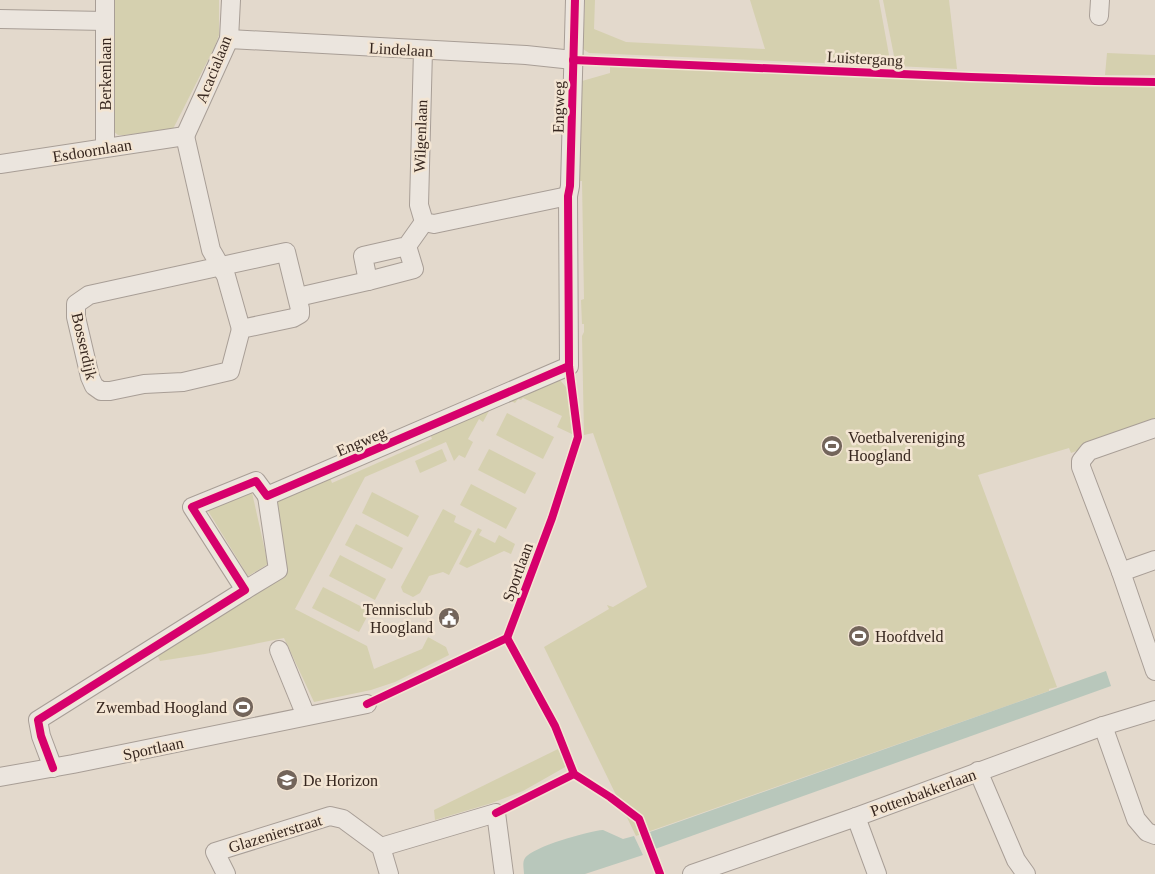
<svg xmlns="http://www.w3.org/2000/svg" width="1155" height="874" viewBox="0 0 1155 874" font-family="'Times New Roman',serif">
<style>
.green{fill:#d5d0af}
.water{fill:#b8c7bb}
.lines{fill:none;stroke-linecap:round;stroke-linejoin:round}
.minor-casing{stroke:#a89e96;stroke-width:20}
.minor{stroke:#ebe5de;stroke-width:18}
.cycleway-casing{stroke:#f3e5d3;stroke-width:11}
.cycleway{stroke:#d6006c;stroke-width:8}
.labels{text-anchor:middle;stroke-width:5;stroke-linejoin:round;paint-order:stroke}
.street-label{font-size:16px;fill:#36261e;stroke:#f3e5d3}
.poi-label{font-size:16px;fill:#36261e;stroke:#f3e5d3;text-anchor:start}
</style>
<rect width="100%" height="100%" fill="#e3d9cc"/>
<!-- green -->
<g class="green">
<path d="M112 0H219V35L215 46 173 129 124 135H118L113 131Z"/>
<path d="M585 0H595L594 29 626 42 765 49 750 0H879L891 66 589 53 583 49Z"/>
<path d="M883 0H949L957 69 896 66Z"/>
<path d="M1107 53 1155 55V75H1105Z"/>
<path d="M610 65 1099 85 1155 86V423L1071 453 1069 448 978 475 1057 687 1049 689V691L636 836 544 647 609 609 607 605 613 607 647 587 593 433 584 435 582 336 584 332V324H582L581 300 584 299 582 181H578L582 81 610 73Z"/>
<path d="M546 379 560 380C579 401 578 409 574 435L557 427 562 416 523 398 521 400 518 399 515 403 503 397Z"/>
<path d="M495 400 483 422 479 419 468 439 473 442 465 458 459 455 454 461 446 442 365 477 295 609 367 646 374 669 422 649 428 637 446 647 449 655 395 682 371 690 314 702 284 638 205 654 160 661 156 652 283 574 276 504 278 497 328 472 332 483 432 439 429 431Z"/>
<path d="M507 413 554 437 543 459 496 435Z"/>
<path d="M442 449 447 461 420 473 415 461Z"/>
<path d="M489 449 536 473 525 494 478 470Z"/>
<path d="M471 484 517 508 506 529 460 505Z"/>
<path d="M251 488 268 564 248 576 205 506Z"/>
<path d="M372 492 419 516 408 537 362 513Z"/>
<path d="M443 509 456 516 454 522 472 531 449 575 443 572 429 576 420 593 413 597 403 592 401 587Z"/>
<path d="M356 524 403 548 392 569 345 545Z"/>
<path d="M478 528 482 530 479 535 495 543 499 535 515 544 511 554 504 551 467 568 459 564Z"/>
<path d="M340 555 386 579 375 600 329 576Z"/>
<path d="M323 587 370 611 359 632 312 608Z"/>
<path d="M558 749 567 766 523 791 492 803 435 820 434 810Z"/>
</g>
<!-- water -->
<g class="water">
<path d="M1106 671 1111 686 655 849 650 832Z"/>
<path d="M603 830 623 839 634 836 643 855 585 874H524C524 869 522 862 525 858 532 847 589 831 603 830Z"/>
</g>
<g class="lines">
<!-- minor casing -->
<g class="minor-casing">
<g id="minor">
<path d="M105 0V147"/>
<path d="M1099 16 1100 0"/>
<path d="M0 19 105 21"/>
<path d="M229 39 526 55 573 60"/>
<path d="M423 50 419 205 424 222 434 224 568 196"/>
<path d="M185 136 211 250 226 276 241 329"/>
<path d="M185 136 229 39 231 0"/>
<path d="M0 164 185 136"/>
<path d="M286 252 300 309V314L293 318 241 329 230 371 183 382 144 384 110 391H101L94 386 90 377 76 317V304L89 295Z"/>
<path d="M368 281 414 269 407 246"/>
<path d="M298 297 368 281 363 256 407 246 424 222"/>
<path d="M1155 428 1089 451 1081 461V467L1121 572 1155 671"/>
<path d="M1121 572 1155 560"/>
<path d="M245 590 278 570 267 496"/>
<path d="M279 650 306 716"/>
<path d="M1103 726 1136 819 1147 832 1155 835"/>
<path d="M53 768 41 736 38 720 245 590 192 507 256 481 267 496 569 366 568 196 570 186 575 0"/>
<path d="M978 771 1016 860 1026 874"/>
<path d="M0 777 73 764 367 704"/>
<path d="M856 817 877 874"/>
<path d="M381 847 496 813 504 874"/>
<path d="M226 874 215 852 330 816 343 819 381 847 389 874"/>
<path d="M692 874 856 817 1103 726 1155 710"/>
</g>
</g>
<!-- minor -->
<use href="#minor" class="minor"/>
<!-- cycleway casing -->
<g class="cycleway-casing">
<g id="cycleway">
<path d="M573 60 971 77 1095 81 1155 82"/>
<path d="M507 638 555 726 574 774 610 797 639 819 660 874"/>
<path d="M367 704 507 638 552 518 578 437 569 366 568 196 570 186 575 0"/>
<path d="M53 768 41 736 38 720 245 590 192 507 256 481 267 496 569 366"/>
<path d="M496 813 574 774"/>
</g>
</g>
<!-- cycleway -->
<use href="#cycleway" class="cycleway"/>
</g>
<!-- icons -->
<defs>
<g id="stadium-disc" transform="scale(1.125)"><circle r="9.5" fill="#73655b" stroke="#f3e5d3"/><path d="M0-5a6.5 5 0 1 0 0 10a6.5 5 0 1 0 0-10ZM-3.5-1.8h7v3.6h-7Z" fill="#fff"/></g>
<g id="civic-disc" transform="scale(1.125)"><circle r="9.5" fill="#73655b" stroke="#f3e5d3"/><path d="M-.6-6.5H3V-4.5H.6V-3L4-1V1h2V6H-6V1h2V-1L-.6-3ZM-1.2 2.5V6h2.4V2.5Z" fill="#fff"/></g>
<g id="school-disc" transform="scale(1.125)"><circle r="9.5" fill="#73655b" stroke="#f3e5d3"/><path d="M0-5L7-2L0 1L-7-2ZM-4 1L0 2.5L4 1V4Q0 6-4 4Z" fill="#fff"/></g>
</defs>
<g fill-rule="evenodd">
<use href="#stadium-disc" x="832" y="446"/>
<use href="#civic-disc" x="449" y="618"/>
<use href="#stadium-disc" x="859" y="636"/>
<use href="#stadium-disc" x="243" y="707"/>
<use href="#school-disc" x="287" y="780"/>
</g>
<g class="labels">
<!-- street labels -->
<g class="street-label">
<text transform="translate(401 49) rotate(3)" y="6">Lindelaan</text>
<text transform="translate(865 58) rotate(3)" y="6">Luistergang</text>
<text transform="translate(213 69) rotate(-68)" y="6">Acacialaan</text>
<text transform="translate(105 74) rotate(-90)" y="6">Berkenlaan</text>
<text transform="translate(558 107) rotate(-89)" y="6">Engweg</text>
<text transform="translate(420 136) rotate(-88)" y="6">Wilgenlaan</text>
<text transform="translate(92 150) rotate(-9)" y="6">Esdoornlaan</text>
<text transform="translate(85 346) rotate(77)" y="6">Bosserdijk</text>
<text transform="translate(361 441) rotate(-23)" y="6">Engweg</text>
<text transform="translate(517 572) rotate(-70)" y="6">Sportlaan</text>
<text transform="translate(153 748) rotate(-12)" y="6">Sportlaan</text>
<text transform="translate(923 792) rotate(-20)" y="6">Pottenbakkerlaan</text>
<text transform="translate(275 833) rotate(-17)" y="6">Glazenierstraat</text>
</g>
<!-- poi labels -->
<g class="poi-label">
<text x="848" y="443">Voetbalvereniging<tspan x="848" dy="18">Hoogland</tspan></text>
<text x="433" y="615" text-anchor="end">Tennisclub<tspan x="433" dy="18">Hoogland</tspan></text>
<text x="875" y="642">Hoofdveld</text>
<text x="227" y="713" text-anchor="end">Zwembad Hoogland</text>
<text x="303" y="786">De Horizon</text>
</g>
</g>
</svg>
